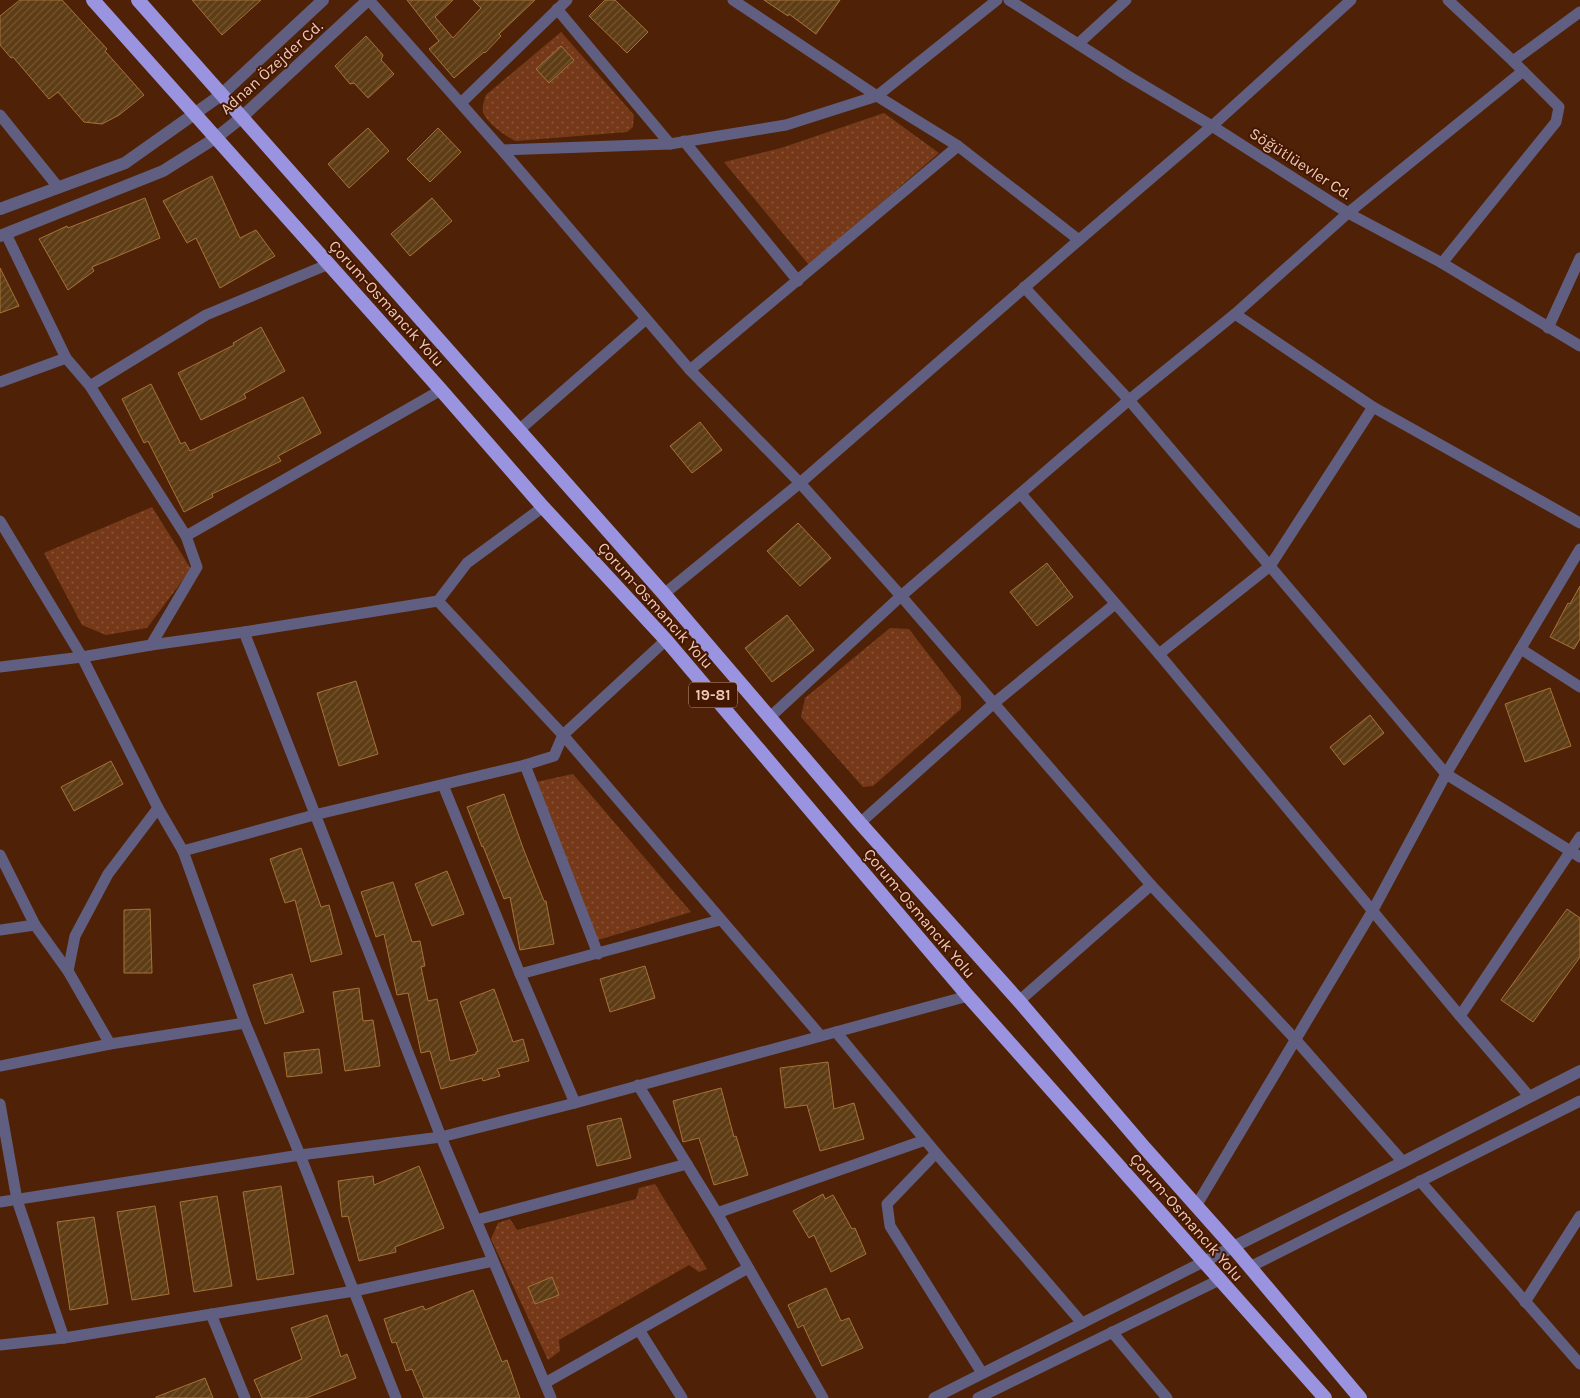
<svg xmlns="http://www.w3.org/2000/svg" width="1580" height="1398" viewBox="0 0 1580 1398" font-family="Karla,sans-serif">
<style>
.park{fill:url(#park-dots)}
.building{fill:url(#building-hatch);stroke:#a6733a}
.lines{fill:none;stroke-linecap:round;stroke-linejoin:round}
.minor{stroke:#615f81;stroke-width:11}
.tertiary{stroke:#615f81;stroke-width:12}
.trunk{stroke:#9a94e0;stroke-width:14}
.labels{text-anchor:middle;stroke-width:4;stroke-linejoin:round;paint-order:stroke}
.shield{fill:#441700;stroke:#bc9481;stroke-width:1}
.shield-label{font-size:15px;font-weight:bold;fill:#efc9b8}
.street-label{font-size:16px;fill:#efc9b8;stroke:#441700}
</style>
<defs>
<pattern id="park-dots" width="8" height="8" patternUnits="userSpaceOnUse" patternTransform="scale(1.25)"><rect width="8" height="8" fill="#753919"/><path d="M2 2h.1M6 6h.1" fill="none" stroke="#895438" stroke-width="1.8" stroke-linecap="round"/></pattern>
<pattern id="building-hatch" width="6" height="6" patternUnits="userSpaceOnUse" patternTransform="scale(1.25)"><rect width="6" height="6" fill="#5e3c14"/><path d="M-1 1l2-2M0 6l6-6M5 7l2-2" fill="none" stroke="#755734"/></pattern>
</defs>
<rect width="100%" height="100%" fill="#4f2207"/>
<!-- park -->
<g class="park">
<path d="M561 32 634 115 633 127 627 132 516 141C506 137 486 122 483 112 482 106 484 101 486 95Z"/>
<path d="M884 113 939 153 809 265 724 162 781 148Z"/>
<path d="M152 507 191 569 147 628 106 635 82 625 44 553Z"/>
<path d="M890 628 909 629 961 697V709L873 786 863 787 801 717 805 698Z"/>
<path d="M573 774 691 912 598 940 536 782Z"/>
<path d="M655 1184 707 1269 699 1272 689 1265 559 1340 560 1351 548 1360 491 1239 498 1223 510 1219 517 1230 636 1199 639 1188Z"/>
</g>
<!-- building -->
<g class="building">
<path d="M20 0H62L107 49 105 51 144 95 119 115 102 124 84 122 58 92 49 99 13 57 11 58 0 45V16Z"/>
<path d="M192 0H261L222 35Z"/>
<path d="M407 0H453L435 17 453 38 481 8 473 0H535L499 34 501 36 485 53 484 52 454 78 429 49 439 41Z"/>
<path d="M605 0H615L648 32 627 53 589 16Z"/>
<path d="M764 0H840L816 34 789 14 788 16Z"/>
<path d="M366 36 383 55 381 60 394 74 368 98 354 83 350 84 335 66Z"/>
<path d="M561 46 574 60 549 83 536 69Z"/>
<path d="M368 128 389 151 349 188 328 164Z"/>
<path d="M438 128 461 152 430 182 407 159Z"/>
<path d="M212 176 240 238 256 230 275 256 220 288 196 238 187 243 163 201Z"/>
<path d="M145 198 160 238 92 267 94 271 68 290 39 239 67 226 68 228Z"/>
<path d="M432 198 452 221 410 256 391 234Z"/>
<path d="M0 268 19 306 0 313Z"/>
<path d="M261 327 285 371 244 394 246 398 201 420 178 373 234 345 233 343Z"/>
<path d="M151 384 181 444 185 442 190 451 303 397 321 433 278 456 281 461 212 494 213 497 184 512 148 441 144 443 122 399Z"/>
<path d="M700 422 722 450 692 473 670 446Z"/>
<path d="M798 523 831 558 800 586 767 551Z"/>
<path d="M1047 563 1073 597 1037 626 1010 592Z"/>
<path d="M1580 586V639L1574 649 1550 637 1568 603 1570 604Z"/>
<path d="M787 615 814 650 772 682 745 648Z"/>
<path d="M356 681 378 754 339 766 317 693Z"/>
<path d="M1550 688 1571 746 1525 762 1505 704Z"/>
<path d="M1370 715 1384 733 1344 765 1330 747Z"/>
<path d="M111 761 123 784 74 811 61 787Z"/>
<path d="M504 794 523 848 544 901H546L554 944 520 950 510 897 504 899 483 846 482 847 467 807Z"/>
<path d="M301 848 321 907 329 905 342 954 311 962 295 900 285 903 270 859Z"/>
<path d="M447 871 464 914 432 926 415 884Z"/>
<path d="M393 882 412 942 420 941 425 966 421 967 428 1001 437 999 450 1061 476 1054V1052L478 1051 460 1002 494 989 513 1042 523 1039 529 1061 497 1069 500 1076 483 1081 482 1078 441 1089 430 1051 421 1053 408 993 397 995 384 934 376 937 361 892Z"/>
<path d="M150 909 152 973H124V910Z"/>
<path d="M1567 909 1580 918V957L1533 1022 1501 1000Z"/>
<path d="M645 966 655 998 610 1012 600 979Z"/>
<path d="M292 974 304 1012 265 1024 253 985Z"/>
<path d="M359 988 363 1021 373 1020 380 1066 345 1071 333 992Z"/>
<path d="M319 1049 322 1073 287 1077 284 1053Z"/>
<path d="M828 1062 834 1109 854 1103 864 1139 820 1151 807 1105 785 1108 780 1068Z"/>
<path d="M721 1088 734 1137 736 1136 748 1175 714 1185 699 1138 683 1142 673 1101Z"/>
<path d="M621 1118 631 1158 597 1166 587 1126Z"/>
<path d="M419 1166 444 1228 395 1247 396 1252 359 1261 348 1216 342 1217 338 1181 373 1176 374 1185Z"/>
<path d="M281 1186 294 1274 257 1280 243 1192Z"/>
<path d="M823 1194 825 1199 833 1195 852 1229 855 1228 866 1254 831 1272 814 1235 809 1238 793 1211Z"/>
<path d="M217 1196 232 1286 194 1292 180 1202Z"/>
<path d="M155 1206 169 1294 132 1300 117 1212Z"/>
<path d="M94 1217 108 1304 70 1310 57 1222Z"/>
<path d="M552 1277 559 1295 535 1304 528 1287Z"/>
<path d="M826 1288 841 1321 849 1318 863 1348 822 1366 803 1325 798 1328 788 1305Z"/>
<path d="M473 1290 502 1362 507 1360 520 1398H424L412 1369 406 1371 396 1342 392 1343 384 1319 423 1306 425 1310Z"/>
<path d="M327 1315 341 1357 347 1354 356 1378 306 1398H262L254 1380 302 1359 291 1328Z"/>
<path d="M205 1378 213 1398H156V1397Z"/>
</g>
<g class="lines">
<!-- minor -->
<g class="minor">
<path d="M369 0 502 150 690 370 800 483 901 596 1151 885 1295 1039 1403 1162"/>
<path d="M733 0 877 96 958 146 1079 240"/>
<path d="M1009 0 1128 76 1212 126 1348 213 1442 263 1580 346"/>
<path d="M1448 0 1513 61 1580 12"/>
<path d="M557 9 670 144"/>
<path d="M1078 44 1126 0"/>
<path d="M461 103 567 0"/>
<path d="M0 115 58 187"/>
<path d="M684 141 798 281"/>
<path d="M502 150 670 144 786 125 877 96 997 0"/>
<path d="M6 234 66 358 90 386 186 536 197 567 151 645"/>
<path d="M1442 263 1556 122 1559 107 1513 61"/>
<path d="M1024 287 1129 400 1446 774 1580 857"/>
<path d="M1235 314 1373 407 1580 523"/>
<path d="M1548 328 1580 258"/>
<path d="M690 370 958 146"/>
<path d="M0 382 66 358"/>
<path d="M90 386 206 315 329 264"/>
<path d="M519 430 646 319"/>
<path d="M1021 494 1159 654 1460 1016 1529 1096"/>
<path d="M0 521 82 657 158 808 183 851 245 1023 300 1155 396 1398"/>
<path d="M186 536 441 390"/>
<path d="M664 594 800 483 1079 240 1212 126 1351 0"/>
<path d="M438 601 563 735 820 1035"/>
<path d="M244 632 441 1137 551 1398"/>
<path d="M1521 649 1580 687"/>
<path d="M1159 654 1270 566 1373 407"/>
<path d="M0 667 82 657 151 645 244 632 438 601 467 563 543 507"/>
<path d="M769 718 901 596 1129 400 1235 314 1348 213 1523 71"/>
<path d="M525 765 598 954"/>
<path d="M443 785 520 974 575 1103"/>
<path d="M860 823 993 704 1115 604"/>
<path d="M183 851 314 815 525 765 554 756 563 735 666 640"/>
<path d="M0 855 35 925 68 971 110 1044"/>
<path d="M0 930 35 925"/>
<path d="M68 971 75 936 108 874 158 808"/>
<path d="M520 974 720 920"/>
<path d="M1019 1001 1151 885"/>
<path d="M1460 1016 1580 837"/>
<path d="M836 1032 936 1153 1082 1323"/>
<path d="M0 1066 110 1044 245 1023"/>
<path d="M638 1085 717 1213 823 1398"/>
<path d="M0 1104 17 1200 64 1338"/>
<path d="M936 1153 887 1204 890 1226 982 1373"/>
<path d="M1420 1181 1580 1364"/>
<path d="M0 1202 300 1155 441 1137 575 1103 968 996"/>
<path d="M1196 1206 1373 910 1446 774 1580 549"/>
<path d="M717 1213 925 1140"/>
<path d="M476 1220 687 1164"/>
<path d="M1250 1267 1580 1101"/>
<path d="M1525 1302 1580 1216"/>
<path d="M211 1314 245 1398"/>
<path d="M639 1330 682 1398"/>
<path d="M1112 1332 1167 1398"/>
<path d="M0 1345 64 1338 354 1291 493 1261"/>
<path d="M545 1383 748 1268"/>
<path d="M934 1398 1203 1262"/>
<path d="M978 1398 1219 1280"/>
</g>
<!-- tertiary -->
<g class="tertiary">
<path d="M0 209 125 163 221 95 323 0"/>
<path d="M0 236 163 171 217 137 241 118 368 0"/>
<path d="M1203 1262 1403 1162 1580 1071"/>
</g>
<!-- trunk -->
<g class="trunk">
<path d="M93 0 441 390 543 507 666 640 968 996 1325 1398"/>
<path d="M138 0 664 594 860 823 1019 1001 1143 1146 1233 1247 1360 1398"/>
</g>
</g>
<g class="labels">
<!-- shield labels -->
<rect class="shield" x="689" y="682.5" width="48" height="25" rx="4"/>
<g class="shield-label">
<text x="713" y="700">19-81</text>
</g>
<!-- street labels -->
<g class="street-label">
<text transform="translate(271 67) rotate(-42)" y="6">Adnan Özejder Cd.</text>
<text transform="translate(1301 163) rotate(33)" y="6">Söğütlüevler Cd.</text>
<text transform="translate(387 303) rotate(48)" y="6">Çorum-Osmancık Yolu</text>
<text transform="translate(656 605) rotate(48)" y="6">Çorum-Osmancık Yolu</text>
<text transform="translate(920 913) rotate(50)" y="6">Çorum-Osmancık Yolu</text>
<text transform="translate(1187 1217) rotate(49)" y="6">Çorum-Osmancık Yolu</text>
</g>
</g>
</svg>
